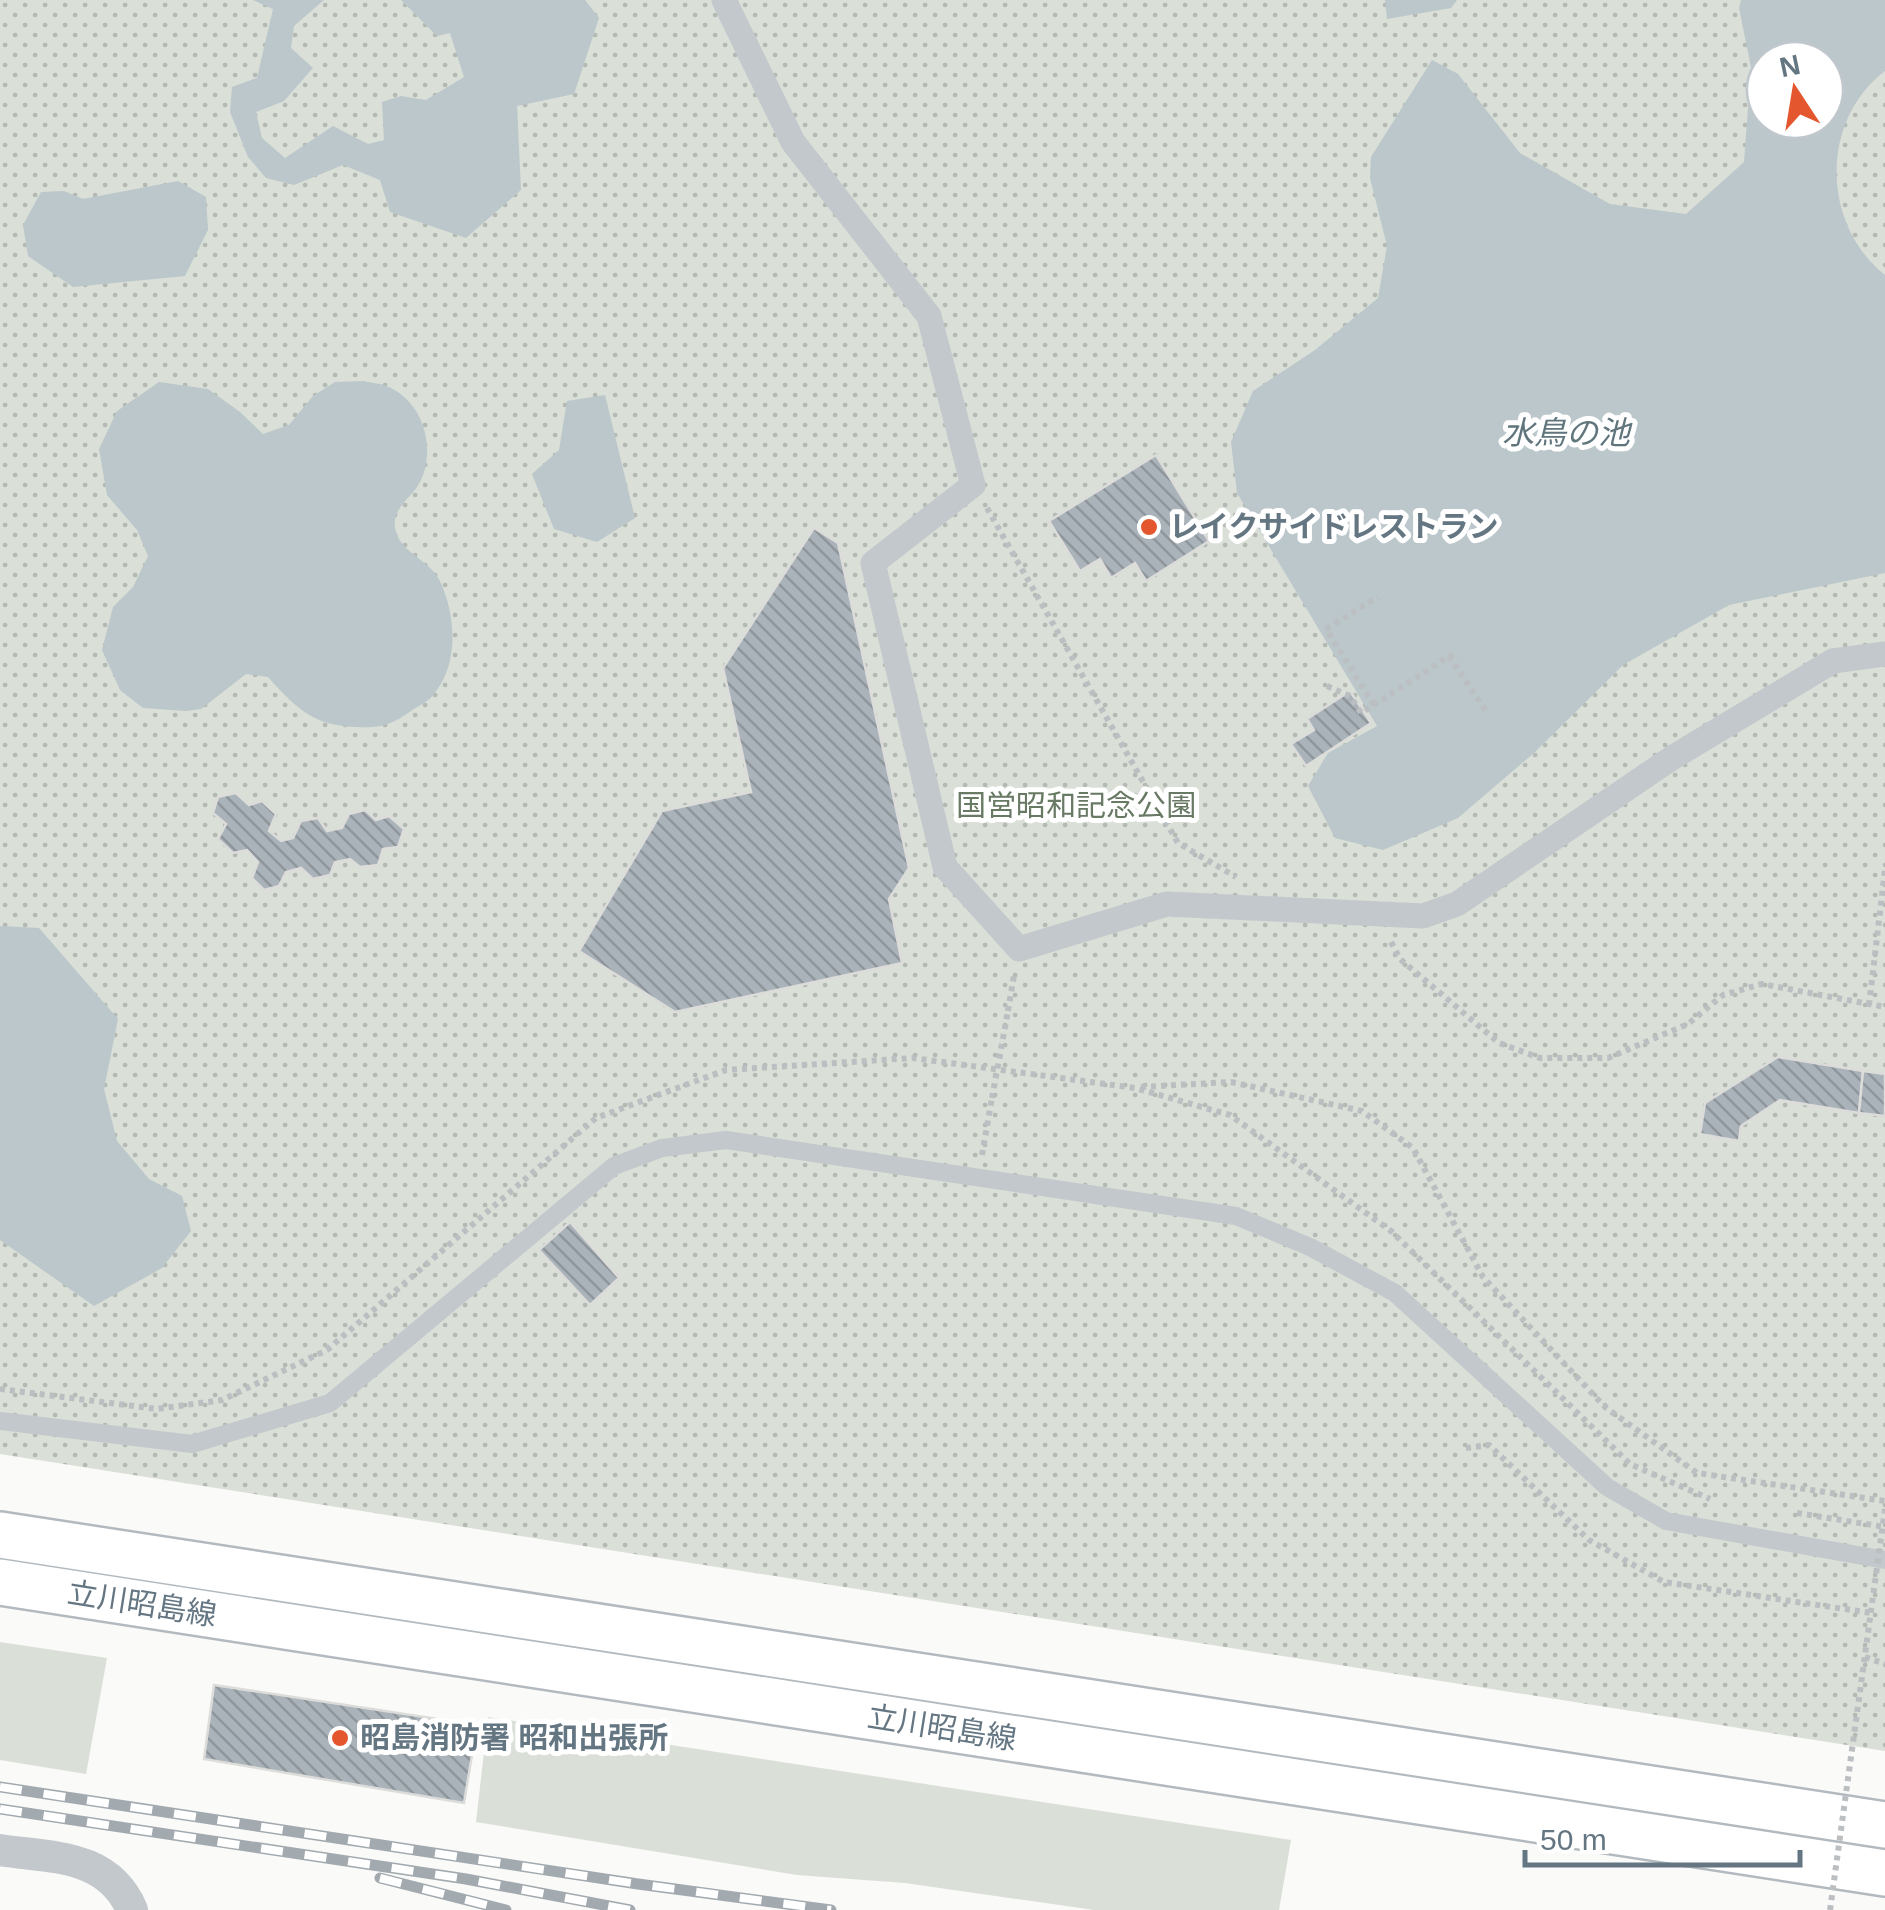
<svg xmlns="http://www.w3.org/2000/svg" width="1885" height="1910" viewBox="0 0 1885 1910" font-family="Arial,'Noto Sans JP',sans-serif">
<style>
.grass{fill:#dadfd7}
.park{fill:url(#park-dots);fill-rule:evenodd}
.water{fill:#bbc7cb;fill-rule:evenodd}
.building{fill:url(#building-back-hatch);stroke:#dcdcda;stroke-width:2.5}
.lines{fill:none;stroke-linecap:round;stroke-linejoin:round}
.secondary-casing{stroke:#b3babf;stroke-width:50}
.path{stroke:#bbbfc2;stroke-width:6;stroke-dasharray:5 5;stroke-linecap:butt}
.service{stroke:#c3c8cc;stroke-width:18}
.pedestrian{stroke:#c3c8cc;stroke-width:25}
.minor{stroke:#c3c8cc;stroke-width:32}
.secondary{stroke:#fff;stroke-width:45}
.rail-casing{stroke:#a2aab0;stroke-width:11}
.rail{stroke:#fff;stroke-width:8;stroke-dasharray:22;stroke-linecap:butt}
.path-bridge{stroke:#bbbfc2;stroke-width:6;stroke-dasharray:5 5;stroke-linecap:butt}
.poi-dot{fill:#e4572e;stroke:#fff;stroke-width:4}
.labels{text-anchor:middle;stroke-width:10;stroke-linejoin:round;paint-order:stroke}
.poi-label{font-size:30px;font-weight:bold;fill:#657683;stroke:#fff;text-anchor:start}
.park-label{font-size:30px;fill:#687a64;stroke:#fff}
.street-label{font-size:30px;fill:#657683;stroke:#fff}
.water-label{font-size:32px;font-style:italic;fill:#60757c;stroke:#fff}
</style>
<defs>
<pattern id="park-dots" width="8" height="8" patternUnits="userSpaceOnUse" patternTransform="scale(2.5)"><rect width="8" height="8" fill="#dadfd7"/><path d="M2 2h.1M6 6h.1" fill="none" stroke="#b4b9b4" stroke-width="1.8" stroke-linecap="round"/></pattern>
<pattern id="building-back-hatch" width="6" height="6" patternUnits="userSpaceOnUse" patternTransform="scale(2.5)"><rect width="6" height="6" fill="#aab3b9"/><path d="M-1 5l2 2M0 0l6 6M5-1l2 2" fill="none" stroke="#8e969c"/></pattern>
</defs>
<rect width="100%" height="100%" fill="#fafaf8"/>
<!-- grass -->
<g class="grass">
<path d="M0 1642 107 1658 86 1774 0 1760Z"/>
<path d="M488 1717 1291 1840 1279 1910H1094L905 1883 797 1875 476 1822Z"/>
</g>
<!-- park -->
<path class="park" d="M0 0H1885V1751L0 1454ZM1765 60H1825V120H1765Z"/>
<!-- water -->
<g class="water">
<path d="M253 0H324L294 26 291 48 313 68 284 101 256 112 262 138 285 158 333 126 368 144 384 140 382 102 401 96 426 100 464 77 450 33 437 36 401 0H585L599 18 574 94 517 106 521 190 466 238 390 212 380 180 343 165 294 185 266 178 248 157 230 112 232 87 257 78 273 9Z"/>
<path d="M1385 0H1457L1451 8 1387 19Z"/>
<path d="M1741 0H1885V71C1819 121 1822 225 1885 275V573L1729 605 1623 665 1535 752 1458 818 1383 850 1335 838 1308 786 1328 753 1377 726 1237 493 1231 442 1253 391 1315 350 1378 298 1387 246 1370 178 1371 157 1432 60 1458 74 1520 153 1610 204 1686 214 1744 162 1751 67 1739 8ZM1765 60H1825V120H1765Z"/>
<path d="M178 181 206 197 208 230 185 276 73 287 28 256 23 225 41 192 64 191 83 199Z"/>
<path d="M364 381C371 383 380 383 386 386 423 400 437 448 420 482 412 498 392 507 395 528 399 552 428 559 439 579 456 614 460 664 433 695 429 701 420 705 414 709 401 718 389 726 373 727 319 729 302 715 268 677L246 674 201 709 186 711 143 708 120 690 102 650 113 607 133 587 148 556 137 530 107 495 99 449 117 411 159 382 208 389 240 412 263 434 289 425 313 396 335 382Z"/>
<path d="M605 395 635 518 597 542 554 529 532 474 559 450 567 401Z"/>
<path d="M0 926 39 928 118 1019 104 1089 117 1141 149 1179 182 1196 191 1231 162 1268 94 1306 0 1240Z"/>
</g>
<!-- building -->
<g class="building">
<path d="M1156 455 1209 541 1146 581 1135 563 1111 578 1100 559 1080 571 1049 521Z"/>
<path d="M814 528 838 543 909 868 889 899 902 963 675 1012 579 951 662 811 751 792 723 668Z"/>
<path d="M1350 691 1371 723 1306 766 1291 744 1314 730 1307 719Z"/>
<path d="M236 793 249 805 262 801 276 814 269 831 281 841 293 838 301 821 318 818 327 831 342 828 349 814 365 810 376 820 389 816 404 829 398 847 383 849 378 865 360 867 350 859 335 862 330 875 313 879 301 868 286 872 279 886 264 890 252 878 258 862 247 850 233 853 218 839 226 824 213 813 218 797Z"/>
<path d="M1778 1057 1863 1071 1859 1113 1780 1100 1741 1126 1739 1141 1700 1134 1705 1103Z"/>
<path d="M1863 1071 1885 1074V1116L1859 1113Z"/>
<path d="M570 1222 619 1278 590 1305 539 1250Z"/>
<path d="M214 1685 477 1725 464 1803 204 1759Z"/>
</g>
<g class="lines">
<!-- secondary casing -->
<g class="secondary-casing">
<g id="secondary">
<path d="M0 1535 1885 1825"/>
<path d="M0 1582 1885 1873"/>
</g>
</g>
<!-- path -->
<g class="path">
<path d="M987 508 1178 843 1236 877"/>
<path d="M1449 656 1486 711"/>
<path d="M1327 686 1350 696 1361 713 1456 652"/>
<path d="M1374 705 1326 629 1378 597"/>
<path d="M1391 942 1400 959 1499 1043 1540 1058H1608L1688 1024 1723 995 1762 984 1885 1007"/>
<path d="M1869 1005 1885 870"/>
<path d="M1008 1011 1014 975"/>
<path d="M1141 1087 1231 1082 1362 1111 1413 1148 1483 1277 1605 1407 1697 1473 1885 1501"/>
<path d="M982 1155 992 1098"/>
<path d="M0 1389 157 1409 222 1400 327 1350 596 1118 726 1070 913 1058 1135 1088 1230 1115 1391 1231 1630 1464 1710 1499"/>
<path d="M1466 1448 1489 1445 1589 1540 1664 1582 1871 1613"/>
<path d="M1797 1513 1885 1527"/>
<path d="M1865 1657 1885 1664"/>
</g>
<!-- service -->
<path class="service" d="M0 1421 192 1444 330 1403 614 1166 662 1148 726 1140 1236 1216 1310 1247 1395 1293 1607 1487 1666 1521 1885 1560"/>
<!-- pedestrian -->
<path class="pedestrian" d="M724 0 793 142 929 316 973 485 873 563 945 867 1019 949 1167 904 1423 916 1457 904 1672 758 1833 661 1885 654"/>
<!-- minor -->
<path class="minor" d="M0 1850C53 1858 108 1854 132 1910"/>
<!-- secondary -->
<use href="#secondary" class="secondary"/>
<!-- rail casing -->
<g class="rail-casing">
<g id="rail">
<path d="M0 1787 638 1884 831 1910"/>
<path d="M0 1809 466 1879 630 1910"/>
<path d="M380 1878 506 1910"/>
</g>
</g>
<!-- rail -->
<use href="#rail" class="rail"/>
<!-- path-bridge -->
<g class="path-bridge">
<path d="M992 1098 1008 1011"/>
<path d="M1830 1910 1885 1509"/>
</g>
</g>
<!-- markers -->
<g class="poi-dot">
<circle cx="1149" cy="527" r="10"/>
<circle cx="340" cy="1738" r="10"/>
</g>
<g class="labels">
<!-- poi labels -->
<g class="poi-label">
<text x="1169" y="537">レイクサイドレストラン</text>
<text x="360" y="1748">昭島消防署 昭和出張所</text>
</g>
<!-- park labels -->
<g class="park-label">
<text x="1076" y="816">国営昭和記念公園</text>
</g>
<!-- street labels -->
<g class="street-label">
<text transform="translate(142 1604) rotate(9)" y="10">立川昭島線</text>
<text transform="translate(942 1728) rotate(9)" y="10">立川昭島線</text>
</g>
<!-- water labels -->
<g class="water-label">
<text x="1566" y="444">水鳥の池</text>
</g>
</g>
<!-- north arrow -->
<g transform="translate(1795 90) rotate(348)"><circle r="48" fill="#ffffff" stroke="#c1c8cd" stroke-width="2.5"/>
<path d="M0-8L18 38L0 25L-18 38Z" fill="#e4572e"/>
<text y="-15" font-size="28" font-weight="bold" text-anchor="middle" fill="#657683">N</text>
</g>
<!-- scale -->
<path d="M1525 1850v15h275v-15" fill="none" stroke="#657683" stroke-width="5"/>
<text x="1540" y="1850" font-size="30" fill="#657683" stroke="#ffffff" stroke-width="8" paint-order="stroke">50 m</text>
</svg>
